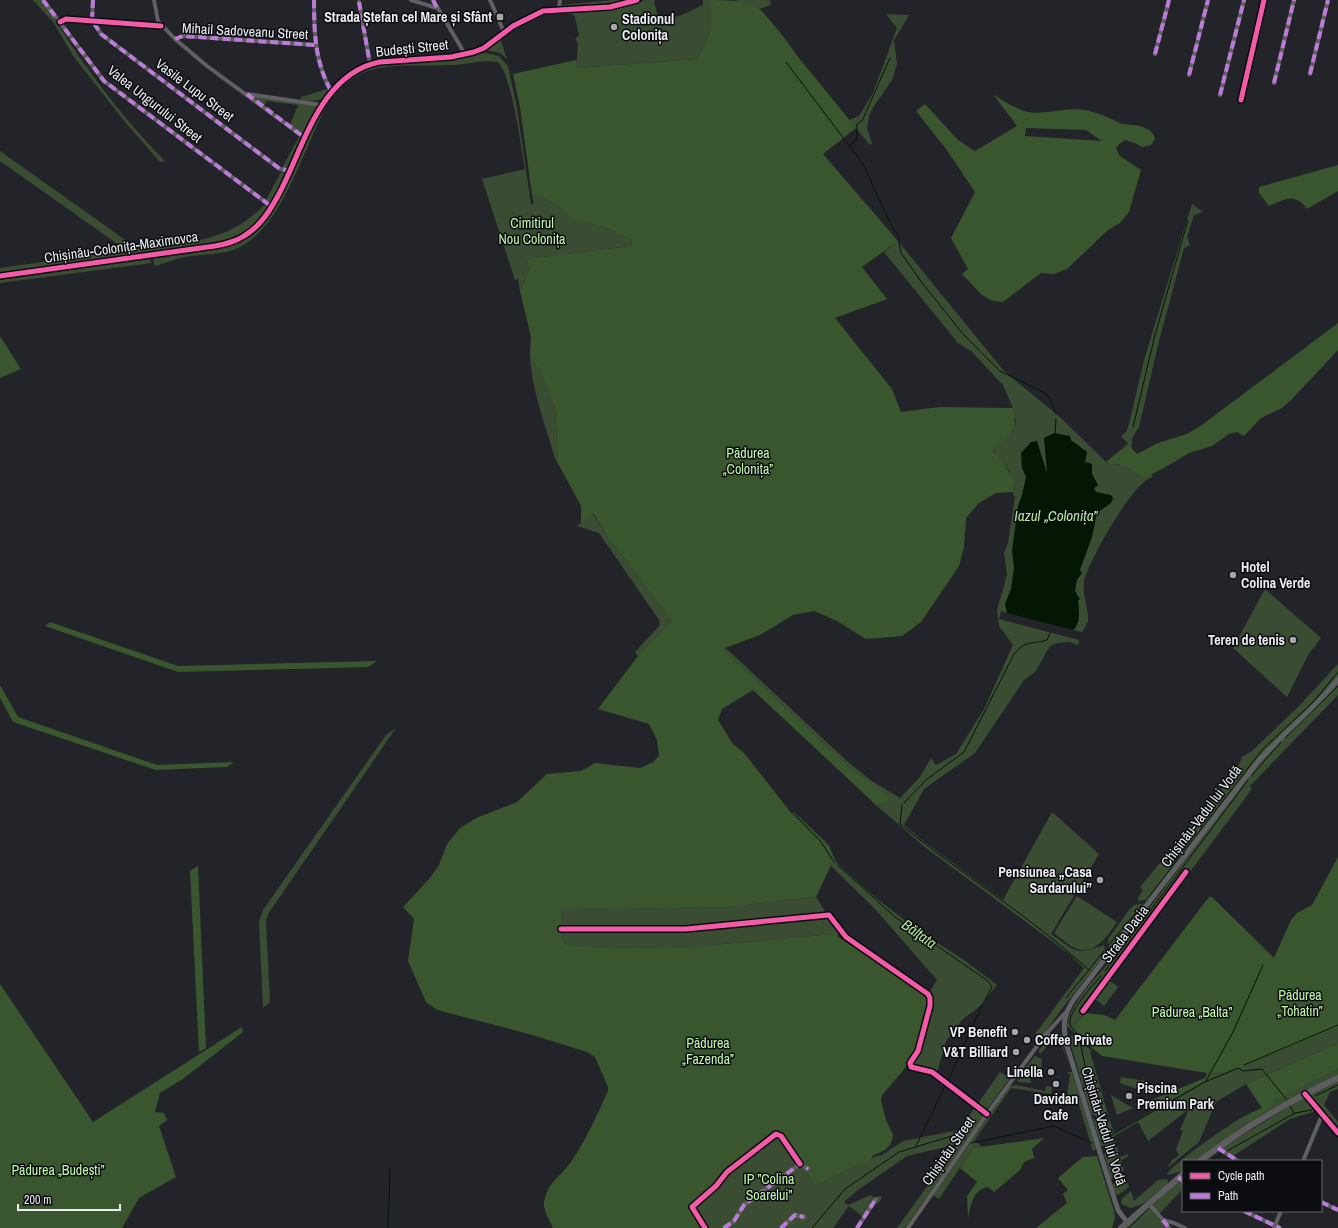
<svg xmlns="http://www.w3.org/2000/svg" width="1338" height="1228" viewBox="0 0 1338 1228" font-family="'Archivo Narrow',sans-serif">
<style>
.green{fill:#3a4d33}
.forest{fill:#39562e;fill-rule:evenodd}
.water{fill:#041604}
.lines{fill:none;stroke-linecap:round;stroke-linejoin:round}
.stream{stroke:#041604;stroke-width:1}
.minor{stroke:#606062;stroke-width:4}
.major{stroke:#606164;stroke-width:5}
.highway{stroke:#5e5e61;stroke-width:6}
.quiet{stroke:#bd7bd9;stroke-width:4;stroke-dasharray:8 4;stroke-linecap:butt}
.cycleway-casing{stroke:#0c0d10;stroke-width:8}
.cycleway{stroke:#f35aa7;stroke-width:5}
.poi-dot{fill:#a5a6ab;stroke:#0c0d10;stroke-width:1.5}
.labels{text-anchor:middle;stroke-width:3;stroke-linejoin:round;paint-order:stroke}
.poi-label{font-size:14px;font-weight:bold;fill:#ebecf1;stroke:#0c0d10;text-anchor:end}
.street-label{font-size:14px;fill:#ebecf1;stroke:#0c0d10}
.park-label{font-size:14px;fill:#c1f6ab;stroke:#0c0d10}
.water-label{font-size:15px;font-style:italic;fill:#b3e89e;stroke:#0c0d10}
</style>
<rect width="100%" height="100%" fill="#232429"/>
<!-- green -->
<g class="green">
<path d="M33 0H41C58 22 71 47 88 69 111 101 137 133 165 161L160 162 125 122 74 57 53 22Z"/>
<path d="M614 0H631L607 6 561 8 562 5Z"/>
<path d="M645 0H655L654 1 659 21 682 15 703 5V0H709C714 26 709 37 697 59L576 68 578 44 575 38 579 36 575 17 572 14H545L546 12C564 10 581 12 599 11 615 9 630 5 645 0Z"/>
<path d="M734 0H770L771 5 759 9Z"/>
<path d="M886 14 909 15 894 40 897 64 892 80 874 106 869 116 867 128 872 144 870 145 849 120 859 116 873 93 897 28Z"/>
<path d="M500 38 507 59 500 53 485 50Z"/>
<path d="M482 52 499 56 508 66 517 108 531 204 534 205 532 195 541 197 557 205 571 218 576 221 591 223 612 230 632 239 631 246 527 259 529 271 520 291 518 279 515 280 482 179 525 169C521 147 512 76 498 62 482 59 466 65 449 65 399 68 363 56 329 102 304 143 283 233 233 250 218 255 200 254 185 257 175 259 165 263 155 266L153 260 155 258 232 244 251 234 258 227 292 172 323 108 333 92 358 72 368 67 382 64 446 59Z"/>
<path d="M327 89 329 92C321 103 314 101 301 100V97Z"/>
<path d="M252 96 312 104 319 108 306 134 303 135 290 125 298 105 267 101 264 106Z"/>
<path d="M299 137 303 140 289 169 282 168Z"/>
<path d="M0 151 138 249C186 242 228 243 264 205L269 208C255 226 242 237 220 244L0 275V268L126 250 0 161Z"/>
<path d="M281 172 288 173 272 204 266 200Z"/>
<path d="M1192 204 1203 212 1194 215 1187 237 1190 245 1184 248 1159 341 1139 427 1132 438V448L1121 436 1126 432 1129 424 1144 360Z"/>
<path d="M898 241 1004 371 1061 418 1106 462 1112 465 1121 464 1143 477 1151 474 1153 477C1136 477 1087 563 1084 582 1082 595 1089 609 1088 621 1087 624 1084 629 1082 632L1073 630 1076 615 1024 571 1007 613 1001 611 999 619 1079 640 1078 645 1070 642 1057 643 1050 646 1035 672 1024 680 975 753 924 789 904 825 923 841 1003 900 1052 812 1099 854 1051 934C1076 951 1074 956 1104 945L1106 954 1064 1006 1041 1038 1035 1034 1084 968 1068 953 926 848 876 805 892 800 846 764 724 650 725 648 728 650 848 762 872 781 900 798 920 777 931 758 936 765 956 754 984 709 1013 645 999 626 997 610 1007 575 1004 553 1008 543 1015 496 1013 495C1014 490 1013 477 1010 472 1005 464 993 459 995 448L1013 431 1016 421 1013 408 1003 385 971 351 958 343 884 252Z"/>
<path d="M144 259H149L152 263 0 283V278Z"/>
<path d="M530 356 541 373 555 408 558 459 555 458C546 428 531 387 530 356Z"/>
<path d="M592 513 607 536 672 621 638 656 635 652 660 625 659 620 599 533 577 526Z"/>
<path d="M1265 589 1321 638 1308 655 1287 697 1233 648Z"/>
<path d="M1338 664V676L1257 760 1150 899 1138 901V898L1143 890 1140 887 1235 773 1242 757 1252 751 1299 706Z"/>
<path d="M1338 682V695L1250 786 1252 789 1109 980 1118 987 1104 1006 1095 999 1074 1026 1083 1041 1067 1026C1070 1001 1099 976 1114 956 1159 894 1206 832 1253 771L1269 752Z"/>
<path d="M396 728 268 914 266 922 270 1002 263 1008 259 922 263 910 386 735Z"/>
<path d="M794 812 829 845 836 862 876 898 916 929 964 960 997 985 979 1007 963 1019 946 1041 937 1073C929 1069 919 1070 912 1065L919 1051 929 993 937 980 875 909 831 866 792 814Z"/>
<path d="M1077 896 1117 922C1108 935 1094 957 1075 948 1068 945 1061 938 1054 933Z"/>
<path d="M816 897 837 931 834 934 702 946 630 948 568 945 564 942 561 932V910L728 907Z"/>
<path d="M1142 904 1145 906 1109 950 1108 939 1129 910 1134 905Z"/>
<path d="M1338 1028V1043L1246 1084 1216 1102 1199 1142 1167 1168 1172 1160 1179 1155 1176 1150 1183 1130H1180L1189 1109 1148 1141 1138 1122 1114 1136 1116 1142 1111 1145 1101 1146 1093 1119 1103 1120 1109 1118 1114 1133 1203 1082 1207 1073 1226 1074Z"/>
<path d="M1072 1035 1092 1051 1090 1052 1108 1114 1105 1117H1098L1091 1114 1070 1042 1069 1037Z"/>
<path d="M1050 1037H1057L1062 1042 1069 1066 1062 1046 1049 1044 1041 1053H1039V1050Z"/>
<path d="M1035 1056 1042 1059 1041 1072 1031 1071 1030 1081 1032 1083 1018 1082 1017 1078Z"/>
<path d="M1338 1069V1076L1228 1138 1197 1161H1183V1171L1167 1175C1170 1165 1233 1122 1246 1115L1248 1121 1271 1108 1276 1100 1291 1092Z"/>
<path d="M1000 1072 1010 1078 987 1109 985 1110 977 1105Z"/>
<path d="M1068 1072H1072L1096 1149 1093 1151 1077 1098 1067 1096 1070 1074H1068Z"/>
<path d="M1121 1077 1146 1081 1144 1091 1120 1083Z"/>
<path d="M1338 1081V1089L1330 1092 1324 1105 1338 1122V1131L1308 1095Z"/>
<path d="M1015 1085 1045 1091 1046 1086 1052 1087 1051 1094 1011 1088 974 1141 982 1146 973 1148 939 1199 933 1195 1009 1087Z"/>
<path d="M1111 1095 1133 1108 1117 1115Z"/>
<path d="M1304 1097 1315 1109 1313 1112 1290 1119 1233 1156 1222 1148Z"/>
<path d="M975 1107 983 1116 905 1228H897L958 1144 907 1156 858 1190 844 1202 848 1205 870 1195 875 1198 880 1196 882 1198 878 1204 876 1202 862 1216 849 1206 833 1228H703L690 1206 714 1185 727 1169 775 1132 782 1135 815 1186 851 1168 871 1161 873 1157 882 1155 903 1141 959 1130Z"/>
<path d="M1114 1147H1117L1120 1157 1128 1154V1156L1121 1161 1124 1170 1111 1179 1104 1154Z"/>
<path d="M1125 1175 1129 1187 1118 1195 1115 1194 1112 1185Z"/>
<path d="M1164 1179 1168 1180V1183L1143 1204 1131 1208 1121 1204 1122 1198 1131 1191 1134 1201 1158 1180Z"/>
<path d="M1178 1179 1183 1183V1189L1159 1214 1150 1203Z"/>
<path d="M1147 1205 1167 1228H1125Z"/>
</g>
<!-- forest -->
<g class="forest">
<path d="M709 0C726 0 743 0 758 8 766 13 793 49 799 58L856 128 823 154 898 241 862 267 887 299 835 318 892 389 901 412 939 407 1013 408C1019 431 1011 434 995 448L994 452 1013 477V492L996 493 979 503 966 518 964 547 959 566 921 622 902 636 866 639 837 621 814 611 793 615 760 635 725 648 724 650 846 764 893 800 876 805 753 690 722 709 718 720 733 744 745 754 792 814 828 847 833 861 816 897 728 907 561 910V932L564 942 568 945 630 948 702 946 833 934 837 931 838 937 920 989 929 999 919 1047 902 1072 882 1095 881 1101 886 1120 893 1135C892 1147 884 1152 873 1155L871 1161 851 1168 815 1186 782 1135 775 1132 727 1169 714 1185 690 1206 703 1228H553C550 1221 543 1211 544 1202 547 1183 561 1176 571 1162 586 1140 597 1115 608 1091V1087L595 1057 587 1052 529 1034 437 1010 426 1002 408 961 414 919 403 907 429 879 439 865 447 844 460 828 476 818 517 802 547 774 581 771 595 763 640 768 653 762 659 756 657 740 649 724 598 709 638 656 672 621 607 536 593 513 581 523V506L555 458 558 459 555 408 541 373 530 356 531 337 520 291 529 271 527 259 631 246 632 240 612 230 590 223 576 221 571 218 557 205 541 197 532 195 520 107 513 74 576 60 577 68 697 59C709 37 714 26 709 0Z"/>
<path d="M993 94C1003 101 1016 109 1028 112 1047 115 1065 107 1084 110 1091 111 1100 114 1107 117 1113 119 1119 124 1124 124 1134 125 1153 126 1155 139L1151 145 1142 147 1135 143 1125 140 1118 145 1116 149 1120 156 1141 170 1129 212 1120 223 1108 230 1067 269 1054 274 1041 273 1003 302 993 301 982 295 962 274 968 269 951 238 975 192 946 149 916 111 925 104 958 140 975 151 1017 126ZM1026 128 1086 130 1102 141 1025 136Z"/>
<path d="M1338 165V191L1307 209C1294 192 1286 199 1269 206L1259 193V187Z"/>
<path d="M1338 323V350L1291 400 1282 408 1261 418 1244 436 1237 432 1229 434 1212 446 1189 453 1164 468 1144 478 1121 464 1112 465 1106 462 1128 444 1137 454 1158 443 1187 434 1199 427Z"/>
<path d="M0 336 21 369 0 378Z"/>
<path d="M50 622 178 666 377 661 368 667 178 672 45 626Z"/>
<path d="M0 685 18 717 157 765 234 762 227 767 156 770 13 722 0 698Z"/>
<path d="M1338 857V1028L1226 1074 1207 1073 1102 1056 1083 1041 1074 1026 1085 1013 1104 1015 1115 1020 1209 897H1212L1274 958 1291 920 1297 913 1312 905Z"/>
<path d="M198 866 206 1048 199 1052 190 871Z"/>
<path d="M0 984 93 1122 242 1027 243 1032 183 1079 160 1093 155 1112 164 1113 167 1120 159 1126 176 1177 139 1198 122 1228H0Z"/>
<path d="M1338 1043V1069L1276 1100 1271 1108 1248 1122 1246 1115 1262 1108 1246 1084Z"/>
<path d="M1205 1078 1203 1082 1152 1111 1149 1101Z"/>
<path d="M1044 1138 1032 1149 1034 1158 1024 1162 1020 1170 994 1192 988 1187C973 1189 970 1207 968 1219L967 1196 977 1182 960 1168 973 1148Z"/>
<path d="M1097 1156 1114 1211 1115 1218 1112 1228H1036L1067 1203 1063 1194 1068 1190 1058 1178 1083 1157Z"/>
</g>
<!-- water -->
<path class="water" d="M1054 433 1070 436 1071 440 1087 452 1085 462 1092 464V474L1098 485 1094 488 1096 492 1111 495 1113 498 1111 503 1097 513 1092 537 1080 570 1082 573 1077 580 1075 591 1080 599 1078 601C1079 611 1081 623 1073 630L1007 613 1005 604 1011 589 1014 568 1012 551 1018 506 1022 495 1026 477 1022 468 1021 453 1031 442 1037 441 1047 473 1044 438Z"/>
<g class="lines">
<!-- stream -->
<g class="stream">
<path d="M786 62 863 164 889 221 898 236 901 253 923 284 963 334 1000 371 1045 393 1050 399 1056 414"/>
<path d="M851 145 857 139V124L862 121 890 58"/>
<path d="M1133 427 1155 335 1188 220"/>
<path d="M1055 435 1056 419"/>
<path d="M1285 738 1338 686"/>
<path d="M1252 775 1281 742"/>
<path d="M904 803 926 780 964 752 1014 654C1027 639 1031 645 1047 640L1050 633"/>
<path d="M902 805 900 824C961 874 1030 916 1089 970"/>
<path d="M794 814 821 842 834 862"/>
<path d="M838 865 895 917 988 981 992 987 985 1000"/>
<path d="M1148 898 1262 750 1313 702 1338 672"/>
<path d="M1108 946 1142 905"/>
<path d="M1105 971 1248 780"/>
<path d="M1066 998 1104 951"/>
<path d="M1081 1038C1078 1034 1070 1028 1070 1023 1068 1012 1094 984 1101 976"/>
<path d="M1080 1042 1087 1075 1101 1116"/>
<path d="M1244 1065 1338 1025"/>
<path d="M948 1081 982 1005"/>
<path d="M1206 1081 1233 1032 1263 965"/>
<path d="M1315 1096 1338 1085"/>
<path d="M1290 1106 1294 1113"/>
<path d="M1102 1121 1105 1139"/>
<path d="M1101 1141 1205 1082 1238 1068 1243 1071 1262 1069 1287 1100"/>
<path d="M971 1143 1054 1126 1092 1143"/>
<path d="M916 1146 945 1086"/>
<path d="M1227 1151 1295 1113 1312 1110"/>
<path d="M1210 1161 1222 1154"/>
<path d="M1153 1204 1159 1199"/>
<path d="M388 1228 390 1169"/>
<path d="M812 1228 845 1189 899 1152 955 1135 965 1139"/>
<path d="M1129 1228 1149 1208"/>
</g>
<!-- minor -->
<g class="minor">
<path d="M43 0 104 81 272 207"/>
<path d="M93 0 92 20 101 34 280 169 291 171"/>
<path d="M154 0 158 21 175 39 207 66 305 138"/>
<path d="M314 0C314 33 315 62 331 91"/>
<path d="M411 0 437 8"/>
<path d="M433 0 465 54"/>
<path d="M490 0 504 32"/>
<path d="M359 2 370 64"/>
<path d="M559 9 560 0"/>
<path d="M60 22 66 19 161 26"/>
<path d="M175 39 183 36 315 45"/>
<path d="M1155 54 1169 0"/>
<path d="M1310 74 1328 0"/>
<path d="M1189 75 1208 0"/>
<path d="M1274 83 1294 0"/>
<path d="M247 94 322 105"/>
<path d="M1220 95 1244 0"/>
<path d="M1241 100 1264 0"/>
<path d="M0 276 215 246C225 244 235 242 244 236 261 226 271 209 280 192 304 146 321 73 380 62L451 57 474 52 484 48 513 26 543 11 610 7 637 0"/>
<path d="M561 929H686L829 915 846 937 928 994 930 998V1006L918 1051 910 1063 911 1067 932 1072 987 1114"/>
<path d="M1083 1011 1186 872"/>
<path d="M1305 1094 1338 1133"/>
<path d="M1218 1148 1238 1161"/>
<path d="M1303 1161 1322 1115"/>
<path d="M1321 1202 1338 1210"/>
<path d="M1148 1203 1163 1220 1174 1223 1185 1228"/>
<path d="M1244 1211 1280 1228"/>
<path d="M1163 1221 1169 1228"/>
<path d="M705 1228 692 1207 716 1186 727 1172 776 1134 781 1136 800 1164"/>
<path d="M724 1228 734 1221 744 1205 800 1164 808 1169"/>
<path d="M781 1228 795 1215 804 1217"/>
<path d="M857 1228 876 1199"/>
<path d="M908 1228 987 1114 1046 1034 1067 1011"/>
<path d="M1274 1228 1281 1211"/>
</g>
<!-- major -->
<g class="major">
<path d="M1045 1036 1057 1035 1066 1043"/>
<path d="M1127 1222 1118 1210 1115 1201 1066 1043C1063 1024 1063 1016 1074 999L1256 764C1282 734 1313 710 1338 679"/>
</g>
<!-- highway -->
<g class="highway">
<path d="M1200 1161C1242 1129 1289 1101 1338 1078"/>
<path d="M1121 1228 1183 1174"/>
</g>
<!-- quiet -->
<g class="quiet">
<path d="M43 0 104 81 272 207"/>
<path d="M93 0 92 20 101 34 280 169 291 171"/>
<path d="M314 0C314 33 315 62 331 91"/>
<path d="M433 0 437 8"/>
<path d="M359 2 370 64"/>
<path d="M175 39 183 36 315 45"/>
<path d="M1155 54 1169 0"/>
<path d="M1310 74 1328 0"/>
<path d="M1189 75 1208 0"/>
<path d="M1274 83 1294 0"/>
<path d="M247 94 305 138"/>
<path d="M1220 95 1244 0"/>
<path d="M1218 1148 1238 1161"/>
<path d="M1178 1177 1183 1181"/>
<path d="M1321 1202 1338 1210"/>
<path d="M1244 1211 1280 1228"/>
<path d="M1163 1220 1169 1228"/>
<path d="M724 1228 734 1221 744 1205 800 1164 808 1169"/>
<path d="M781 1228 795 1215 804 1217"/>
<path d="M857 1228 876 1199"/>
</g>
<!-- cycleway casing -->
<g class="cycleway-casing">
<g id="cycleway">
<path d="M60 22 66 19 161 26"/>
<path d="M1241 100 1264 0"/>
<path d="M0 276 215 246C225 244 235 242 244 236 261 226 271 209 280 192 304 146 321 73 380 62L451 57 474 52 484 48 513 26 543 11 610 7 637 0"/>
<path d="M561 929H686L829 915 846 937 928 994 930 998V1006L918 1051 910 1063 911 1067 932 1072 987 1114"/>
<path d="M1083 1011 1186 872"/>
<path d="M1305 1094 1338 1133"/>
<path d="M705 1228 692 1207 716 1186 727 1172 776 1134 781 1136 800 1164"/>
</g>
</g>
<!-- cycleway -->
<use href="#cycleway" class="cycleway"/>
</g>
<!-- markers -->
<g class="poi-dot">
<rect x="496" y="13" width="8" height="8" rx="2"/>
<circle cx="614" cy="27" r="4"/>
<circle cx="1233" cy="575" r="4"/>
<circle cx="1293" cy="640" r="4"/>
<circle cx="1100" cy="880" r="4"/>
<circle cx="1015" cy="1032" r="4"/>
<circle cx="1027" cy="1040" r="4"/>
<circle cx="1016" cy="1052" r="4"/>
<circle cx="1051" cy="1072" r="4"/>
<circle cx="1056" cy="1084" r="4"/>
<circle cx="1129" cy="1096" r="4"/>
</g>
<g class="labels">
<!-- poi labels -->
<g class="poi-label">
<text x="492" y="22">Strada Ștefan cel Mare și Sfânt</text>
<text x="622" y="24" text-anchor="start">Stadionul<tspan x="622" dy="16">Colonița</tspan></text>
<text x="1241" y="572" text-anchor="start">Hotel<tspan x="1241" dy="16">Colina Verde</tspan></text>
<text x="1285" y="645">Teren de tenis</text>
<text x="1092" y="877">Pensiunea „Casa<tspan x="1092" dy="16">Sardarului”</tspan></text>
<text x="1007" y="1037">VP Benefit</text>
<text x="1035" y="1045" text-anchor="start">Coffee Private</text>
<text x="1008" y="1057">V&amp;T Billiard</text>
<text x="1043" y="1077">Linella</text>
<text x="1137" y="1093" text-anchor="start">Piscina<tspan x="1137" dy="16">Premium Park</tspan></text>
<text x="1056" y="1104" text-anchor="middle">Davidan<tspan x="1056" dy="16">Cafe</tspan></text>
</g>
<!-- street labels -->
<g class="street-label">
<text transform="translate(245 31) rotate(3)" y="5">Mihail Sadoveanu Street</text>
<text transform="translate(412 48) rotate(-6)" y="5">Budești Street</text>
<text transform="translate(195 90) rotate(37)" y="5">Vasile Lupu Street</text>
<text transform="translate(155 104) rotate(38)" y="5">Valea Ungurului Street</text>
<text transform="translate(121 247) rotate(-8)" y="5">Chișinău-Colonița-Maximovca</text>
<text transform="translate(1201 816) rotate(-53)" y="5">Chișinău-Vadul lui Vodă</text>
<text transform="translate(1125 934) rotate(-53)" y="5">Strada Dacia</text>
<text transform="translate(1104 1126) rotate(73)" y="5">Chișinău-Vadul lui Vodă</text>
<text transform="translate(948 1151) rotate(-55)" y="5">Chișinău Street</text>
</g>
<!-- park labels -->
<g class="park-label">
<text x="532" y="228">Cimitirul<tspan x="532" dy="16">Nou Colonița</tspan></text>
<text x="748" y="458">Pădurea<tspan x="748" dy="16">„Colonița”</tspan></text>
<text x="1300" y="1000">Pădurea<tspan x="1300" dy="16">„Tohatin”</tspan></text>
<text x="1192" y="1017">Pădurea „Balta”</text>
<text x="708" y="1048">Pădurea<tspan x="708" dy="16">„Fazenda”</tspan></text>
<text x="58" y="1175">Pădurea „Budești”</text>
<text x="769" y="1184">IP ”Colina<tspan x="769" dy="16">Soarelui”</tspan></text>
</g>
<!-- water labels -->
<g class="water-label">
<text x="1056" y="521">Iazul „Colonița”</text>
<text transform="translate(919 934) rotate(35)" y="5">Bălţata</text>
</g>
</g>
<!-- legend -->
<rect x="1182" y="1160" width="140" height="52" fill="#0c0d10" stroke="#65666a"/>
<rect x="1190" y="1173" width="20" height="6" fill="#f35aa7" stroke="#65666a"/>
<text x="1218" y="1180" font-size="12" fill="#ebecf1">Cycle path</text>
<rect x="1190" y="1193" width="20" height="6" fill="#bd7bd9" stroke="#65666a"/>
<text x="1218" y="1200" font-size="12" fill="#ebecf1">Path</text>
<!-- scale -->
<path d="M18 1204v6h102v-6" fill="none" stroke="#ebecf1" stroke-width="2"/>
<text x="24" y="1204" font-size="12" fill="#ebecf1" stroke="#0c0d10" stroke-width="3" paint-order="stroke">200 m</text>
</svg>
